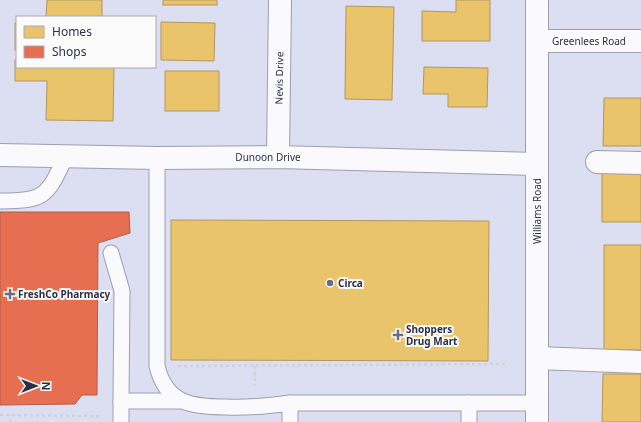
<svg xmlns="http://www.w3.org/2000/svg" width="641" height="422" viewBox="0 0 641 422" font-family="'Noto Sans',sans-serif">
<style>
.homes{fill:#e9c46a;stroke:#b1975f}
.shops{fill:#e76f51;stroke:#af5c4d}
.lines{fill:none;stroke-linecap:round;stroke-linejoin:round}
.service-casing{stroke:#9c9eb0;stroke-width:17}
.minor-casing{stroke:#9c9eb0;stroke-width:24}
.tertiary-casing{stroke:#9c9eb0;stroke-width:24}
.path{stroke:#d1d1d8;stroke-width:2.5;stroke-dasharray:3 3;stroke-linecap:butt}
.service{stroke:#fafafd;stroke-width:15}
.minor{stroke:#fafafd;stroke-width:22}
.tertiary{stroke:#fafafd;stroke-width:22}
.poi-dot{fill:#6a6d82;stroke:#fbfbfb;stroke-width:1.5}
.labels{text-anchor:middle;stroke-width:4;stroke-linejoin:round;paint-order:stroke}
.street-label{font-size:10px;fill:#2d2f45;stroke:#fbfbfb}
.poi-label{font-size:10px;font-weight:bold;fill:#2d2f45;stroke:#fbfbfb;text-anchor:start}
</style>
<rect width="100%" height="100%" fill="#dcdff2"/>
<!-- homes -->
<g class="homes">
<path d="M47 0H102V17H46Z"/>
<rect x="163" y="0" width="54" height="5"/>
<path d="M456 0H490V41H422V11L456 12Z"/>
<path d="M346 6 394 7 392 100 345 99Z"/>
<path d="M161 22 215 23 214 61 161 60Z"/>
<rect x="15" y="23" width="2" height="27"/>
<path d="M15 60H17V67H114L113 121 46 120 47 81H15Z"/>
<path d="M424 67 488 68 487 107H448V94H423Z"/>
<rect x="165" y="71" width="54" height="40"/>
<path d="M604 98H641V146H603Z"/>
<rect x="602" y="173" width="39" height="49"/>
<path d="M171 220 489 221 488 361 171 360Z"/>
<rect x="604" y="245" width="37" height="105"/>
<path d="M603 374H641V422H602Z"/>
</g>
<!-- shops -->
<path class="shops" d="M0 212H129L130 233 98 243 97 395H82L75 404 0 405Z"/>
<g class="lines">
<!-- service casing -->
<g class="service-casing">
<g id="service">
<path d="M157 158V366C166 404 192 407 226 407 248 408 268 406 290 403H537"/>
<path d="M0 201C46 201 47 196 66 156"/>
<path d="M111 253 122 291 121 401H181"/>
<path d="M121 421V401"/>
<path d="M290 422V403"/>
<path d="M469 422V403"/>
</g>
</g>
<!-- minor casing -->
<g class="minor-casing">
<g id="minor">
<path d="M537 41H641"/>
<path d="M0 155 157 158 278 157 537 164"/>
<path d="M278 157 280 0"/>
<path d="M597 162 641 163"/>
<path d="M537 358 641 362"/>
</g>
</g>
<!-- tertiary casing -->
<g class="tertiary-casing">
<path id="tertiary" d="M537 422V0"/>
</g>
<!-- path -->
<g class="path">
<path d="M178 366 505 364"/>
<path d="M255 366V386"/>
<path d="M0 415 101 416"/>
<path d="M10 422V415"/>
</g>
<!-- service -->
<use href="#service" class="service"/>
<!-- minor -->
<use href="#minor" class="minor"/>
<!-- tertiary -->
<use href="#tertiary" class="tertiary"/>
</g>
<!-- markers -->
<g class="poi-dot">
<circle cx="330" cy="283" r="4"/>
<path d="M8 288h4v4h4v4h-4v4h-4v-4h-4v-4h4z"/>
<path d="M396 329h4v4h4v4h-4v4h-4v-4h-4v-4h4z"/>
</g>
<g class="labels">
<!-- street labels -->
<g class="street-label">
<text x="589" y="45">Greenlees Road</text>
<text transform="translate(279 78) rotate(-89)" y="4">Nevis Drive</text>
<text x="268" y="161">Dunoon Drive</text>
<text transform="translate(537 211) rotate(-90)" y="4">Williams Road</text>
</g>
<!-- poi labels -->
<g class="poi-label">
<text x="338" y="287">Circa</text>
<text x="18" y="298">FreshCo Pharmacy</text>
<text x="406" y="333">Shoppers<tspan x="406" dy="12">Drug Mart</tspan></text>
</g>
</g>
<!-- legend -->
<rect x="16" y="16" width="140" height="52" fill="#fbfbfb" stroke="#a9a9b2"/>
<rect x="24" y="26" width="20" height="12" fill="#e9c46a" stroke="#a9a9b2"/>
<text x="52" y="36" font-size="12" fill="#2d2f45">Homes</text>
<rect x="24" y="46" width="20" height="12" fill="#e76f51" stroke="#a9a9b2"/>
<text x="52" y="56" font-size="12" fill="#2d2f45">Shops</text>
<!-- north arrow -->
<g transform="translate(36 386) rotate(90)" stroke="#fbfbfb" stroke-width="3" paint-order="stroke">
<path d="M0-3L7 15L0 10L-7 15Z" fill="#2d2f45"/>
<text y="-6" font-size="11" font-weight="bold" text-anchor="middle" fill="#2d2f45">N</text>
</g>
</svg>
